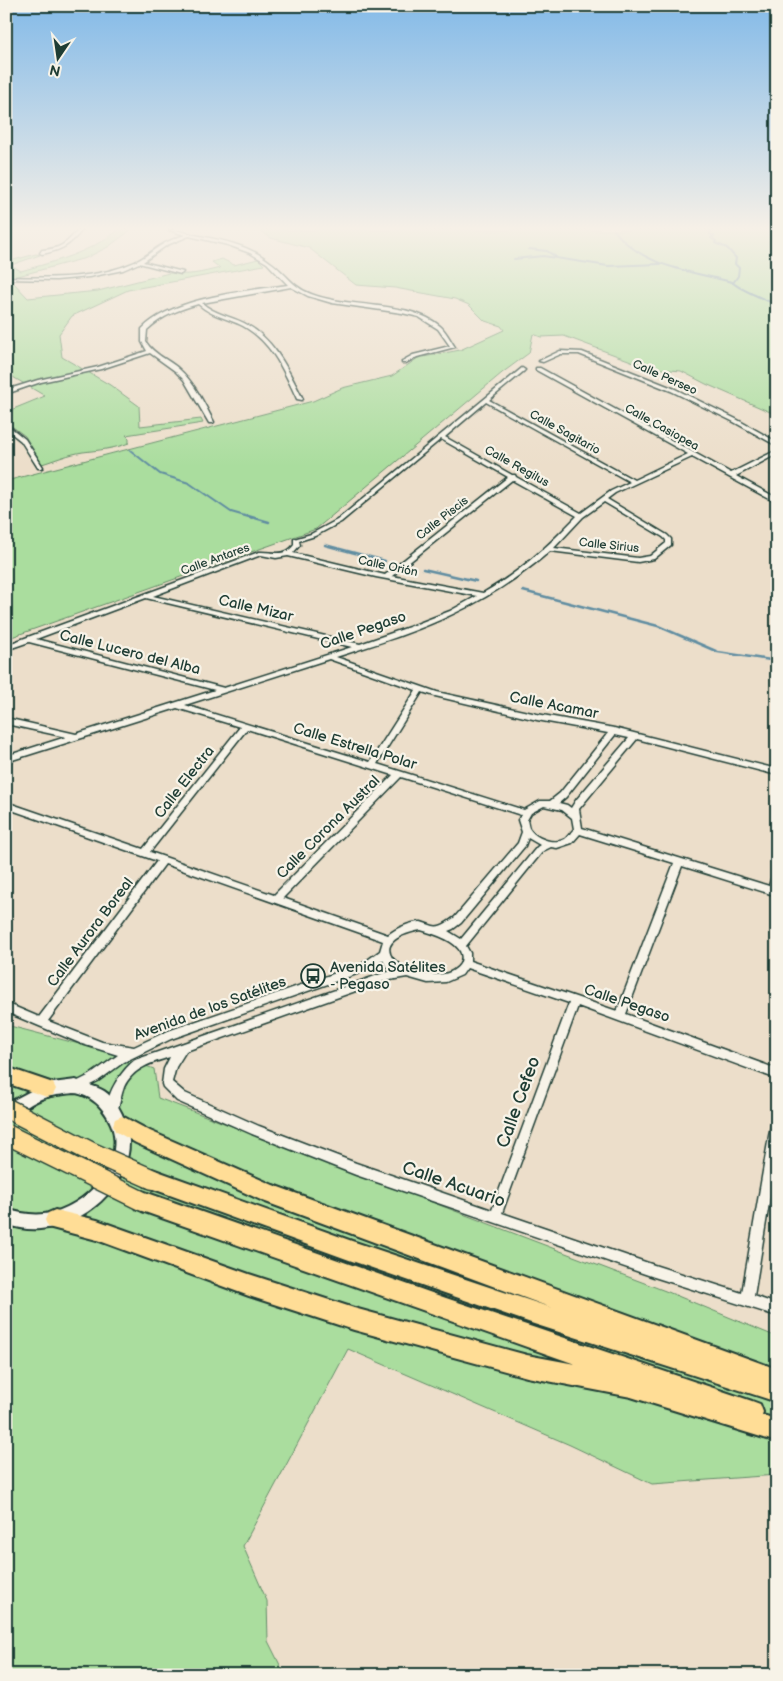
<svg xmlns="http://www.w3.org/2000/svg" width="783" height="1681" viewBox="0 0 783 1681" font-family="'Balsamiq Sans',sans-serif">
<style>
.green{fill:#aadd9e;stroke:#648d69}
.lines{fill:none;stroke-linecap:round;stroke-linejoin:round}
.stream-far1{stroke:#608da1;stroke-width:2}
.stream{stroke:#608da1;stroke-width:2.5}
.street-casing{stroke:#1f3d34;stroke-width:3}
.secondary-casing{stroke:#1f3d34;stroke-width:4}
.highway-casing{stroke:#1f3d34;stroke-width:4}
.street{fill:#f7f3e8;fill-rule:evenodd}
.secondary{fill:#f7f3e8;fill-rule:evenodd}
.highway{fill:#ffdd96;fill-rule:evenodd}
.highway-bridge-casing{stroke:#1f3d34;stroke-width:22;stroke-linecap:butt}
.highway-bridge{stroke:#ffdd96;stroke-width:19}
.labels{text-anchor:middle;stroke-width:4.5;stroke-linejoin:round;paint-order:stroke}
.far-street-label{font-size:12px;fill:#1f3d34;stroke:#f7f3e8}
.street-label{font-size:15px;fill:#1f3d34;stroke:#f7f3e8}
.poi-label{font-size:15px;fill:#1f3d34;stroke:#f7f3e8;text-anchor:start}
.near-street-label{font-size:18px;fill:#1f3d34;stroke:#f7f3e8}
</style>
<rect width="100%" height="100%" fill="#ecdeca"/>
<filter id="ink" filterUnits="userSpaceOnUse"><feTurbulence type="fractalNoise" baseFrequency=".02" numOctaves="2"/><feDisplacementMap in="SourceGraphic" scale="10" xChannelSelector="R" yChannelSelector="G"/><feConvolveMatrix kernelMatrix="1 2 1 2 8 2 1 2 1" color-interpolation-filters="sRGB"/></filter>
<g filter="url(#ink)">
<!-- green -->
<g class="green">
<path d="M118 230H131L108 247 86 258 14 277 12 281 28 298 98 291 169 273C190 276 200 273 220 268L212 262 222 259 234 265 258 259 264 265 128 290 72 316 59 334 62 357 110 385 139 406 140 426 201 419 203 423 126 435 129 438V443C113 449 100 450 83 452 69 454 55 460 42 464L25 436 6 422V412L45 396 6 373V262L36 254 40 255 11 265 21 271C56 261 89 253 118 230Z"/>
<path d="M259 230H777V415L706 384 681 371 650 368 564 336 541 337 533 334 529 353 502 373 316 529 6 639V481L313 401 342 388 392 376 418 358 460 350 504 330 501 326 485 321 469 305 455 299 395 288 356 285 309 248 271 238Z"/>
<path d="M6 1025 106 1051 154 1069 158 1098 668 1292 777 1337V1475L652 1484 570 1445 348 1349 243 1546 267 1601 268 1641 285 1675H6Z"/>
</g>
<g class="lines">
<!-- stream-far1 -->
<g class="stream-far1">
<path d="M614 230C642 267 690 271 732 282 740 290 765 299 777 305"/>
<path d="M711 230 710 234 714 236 711 238 716 241 715 243 727 248 736 258 735 264 739 268 738 276 733 283"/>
<path d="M529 249 547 251 556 257"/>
<path d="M514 259 543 256 608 266 660 264"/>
<path d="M130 450 160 474 189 483 231 512 252 518"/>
</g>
<!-- stream -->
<g class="stream">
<path d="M248 516 269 522"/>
<path d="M325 545 385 561"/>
<path d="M423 569 476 581"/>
<path d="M523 591 658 626 718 652 777 661"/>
</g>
<!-- street casing -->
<g class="street-casing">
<g id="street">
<path d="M78 230H82C69 246 62 250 42 254L40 253 42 250C60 249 66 244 78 230Z"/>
<path d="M169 230C178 230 187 233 195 235 221 240 249 245 270 262 286 273 292 287 311 294 350 309 409 300 440 326 446 331 450 340 455 347L417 357 406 363H402V361L413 355 450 346 438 329 419 317 402 313 332 303 308 296 291 287 202 303C214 314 230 316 244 323 275 339 288 370 303 399L302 400 297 399C284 371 272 342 243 326 228 318 211 316 198 304 178 310 163 315 147 330L146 342C154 355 168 359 179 369 195 383 204 404 214 422L213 423H209L184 380 175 371 150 353 101 369 41 382 6 394V390L38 380 98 367 147 351 142 342V329C173 297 246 291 288 285L267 263 250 253 228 245 189 236 167 245 143 262 183 272 181 274 139 263 123 270 89 277 56 280 6 279V277C49 278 94 280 135 262 144 258 152 251 160 246 168 241 176 238 185 235Z"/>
<path d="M560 351 582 352 675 389 736 419 777 442V446L732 421 671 391 579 354H561L543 362 539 361Z"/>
<path d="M522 368 525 370 524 371 489 400 634 480 688 454 536 370V368H540L731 473 777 450V454L736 476 777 498V503L692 457 615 493 607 499 667 535 671 539V545L654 559 638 562 550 551C521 576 489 597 455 613 417 632 376 644 336 657L437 692 537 714 614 728 777 769V775L637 739 579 809 582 828 769 886 774 870 777 869V896L682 866 626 1014 777 1069V1079L578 1006 502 1213 654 1265 742 1293 772 1119 773 1115 777 1114V1154L754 1296 777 1304V1316L654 1277 356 1175 252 1134 177 1101 163 1087 162 1084 164 1069 170 1057C151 1063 133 1068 124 1087 121 1095 120 1103 117 1111L113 1112 109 1111C103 1096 124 1068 135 1060L384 973 393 971 386 966 383 960 368 970 171 1039 124 1062 98 1081 76 1092 72 1090 71 1087 72 1084 90 1075 118 1055 82 1044 6 1012V1003L39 1017 157 861 6 808V802L143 849 240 727 177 708 6 762V756L66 737 6 724V718L76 734 215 690 29 642 6 650V645L259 552C272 551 284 558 294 545V539L311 534 337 520ZM486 402 630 482 611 491 581 513 516 477 515 475H512L445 437ZM441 439 508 477 385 575 293 553 300 545 299 541 315 536 341 522ZM512 480 577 516C548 546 519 573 483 593L392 576ZM604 502 663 537 666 540V543L650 556 638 558 554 548 583 517ZM261 555 276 558 288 556 376 577 477 596 450 611 409 627 360 644 153 596ZM146 598 352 647 224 688 36 639ZM329 659 416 690 370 762 185 705ZM422 692 435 696 537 720 608 733 560 793 550 801H540L524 810 377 764ZM247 729 393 775 274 895 150 852ZM615 735 629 738 576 800 571 808 567 805 559 803 566 797ZM401 777 521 815 518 820 522 832 518 843 455 917C448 922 441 928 433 926 429 925 425 923 421 922 411 922 396 928 388 935L283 898ZM544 806 562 810 572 818 574 829C571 832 568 837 565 839 555 845 535 839 529 828 528 826 528 823 527 820L531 813ZM580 834 674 863 617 1011 470 961V953L466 946 543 851 551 847 557 848 572 843ZM528 838 540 845 537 847 461 939 448 931 453 929 461 923 525 846ZM165 864 383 941 380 951 362 964 168 1031 134 1047 102 1042 48 1021ZM421 930C434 934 470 944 460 964 457 969 450 973 444 974 403 980 357 942 421 930ZM467 968 569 1003 492 1210 356 1163 259 1126 185 1093 172 1082 176 1067 186 1051 384 981 407 977 428 983 446 982 462 975Z"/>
<path d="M6 424 25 439 43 467 42 468H38L21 441 6 429Z"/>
</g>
</g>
<!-- secondary casing -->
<g class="secondary-casing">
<path id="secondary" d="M76 1080C85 1084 96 1086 104 1091 114 1097 122 1112 125 1122 126 1128 129 1135 129 1141 130 1187 83 1226 40 1229 28 1230 17 1228 6 1224V1209C21 1214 36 1216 51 1213 95 1202 136 1150 102 1109 96 1101 84 1093 73 1093 65 1094 54 1095 47 1097 32 1101 20 1113 6 1118V1104L44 1084Z"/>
</g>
<!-- highway casing -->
<g class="highway-casing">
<g id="highway">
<path d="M6 1067 53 1083 56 1089 53 1095 47 1097 6 1083Z"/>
<path d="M122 1116 150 1131 273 1185 777 1369V1402L534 1324 352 1261 145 1186 142 1179 145 1172 152 1169 352 1241 552 1308 263 1201 136 1143 115 1131 113 1125 115 1119Z"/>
<path d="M142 1191 446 1298 752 1401 760 1404 763 1412 762 1415 777 1419V1442L631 1397 527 1377 354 1330 249 1296 97 1240 48 1227 45 1220 48 1213 55 1210 97 1220 249 1274 354 1308 527 1355 575 1364 142 1211 135 1208 132 1201 135 1194Z"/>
</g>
</g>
<!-- street -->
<use href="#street" class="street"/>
<!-- secondary -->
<use href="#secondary" class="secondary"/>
<!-- highway -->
<use href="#highway" class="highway"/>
<!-- highway-bridge casing -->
<g class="highway-bridge-casing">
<g id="highway-bridge">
<path d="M6 1108 91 1152 152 1179"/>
<path d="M6 1134 142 1201"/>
</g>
</g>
<!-- highway-bridge -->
<use href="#highway-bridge" class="highway-bridge"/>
</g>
</g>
<!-- sky -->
<linearGradient id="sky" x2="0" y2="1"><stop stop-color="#83bae8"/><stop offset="0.49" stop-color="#f6f0e7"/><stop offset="1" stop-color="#f6f0e7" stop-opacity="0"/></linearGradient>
<rect width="783" height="466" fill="url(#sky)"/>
<!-- icons -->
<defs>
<g id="bus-ring" transform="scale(1.25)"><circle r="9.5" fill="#f7f3e8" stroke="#1f3d34" stroke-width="1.5"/><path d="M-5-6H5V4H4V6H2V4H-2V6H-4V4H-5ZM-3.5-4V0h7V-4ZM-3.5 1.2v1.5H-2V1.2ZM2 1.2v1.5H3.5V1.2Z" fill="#1f3d34"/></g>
</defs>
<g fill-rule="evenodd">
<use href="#bus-ring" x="313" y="976"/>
</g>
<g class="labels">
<!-- far-street labels -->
<g class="far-street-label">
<text transform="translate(665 377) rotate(24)" y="4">Calle Perseo</text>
<text transform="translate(662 427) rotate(29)" y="4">Calle Casiopea</text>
<text transform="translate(565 432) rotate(29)" y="4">Calle Sagitario</text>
<text transform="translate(517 466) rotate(29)" y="4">Calle Regilus</text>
<text transform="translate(442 518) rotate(-38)" y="4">Calle Piscis</text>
<text transform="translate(609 545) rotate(6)" y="4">Calle Sirius</text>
<text transform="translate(215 559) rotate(-20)" y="4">Calle Antares</text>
<text transform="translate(388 566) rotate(12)" y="4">Calle Orión</text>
</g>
<!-- street labels -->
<g class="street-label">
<text transform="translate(256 608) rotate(13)" y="5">Calle Mizar</text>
<text transform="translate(363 630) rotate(-19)" y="5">Calle Pegaso</text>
<text transform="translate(130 652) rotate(14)" y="5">Calle Lucero del Alba</text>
<text transform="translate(554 705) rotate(11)" y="5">Calle Acamar</text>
<text transform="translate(355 746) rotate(17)" y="5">Calle Estrella Polar</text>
<text transform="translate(184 782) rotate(-52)" y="5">Calle Electra</text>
<text transform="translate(328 827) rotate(-45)" y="5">Calle Corona Austral</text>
<text transform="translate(90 932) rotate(-53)" y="5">Calle Aurora Boreal</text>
<text transform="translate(627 1003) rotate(19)" y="5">Calle Pegaso</text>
<text transform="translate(210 1008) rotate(-20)" y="5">Avenida de los Satélites</text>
</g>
<!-- poi labels -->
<g class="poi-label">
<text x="330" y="972">Avenida Satélites<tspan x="330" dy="17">- Pegaso</tspan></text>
</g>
<!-- near-street labels -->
<g class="near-street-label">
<text transform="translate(518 1102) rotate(-70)" y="6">Calle Cefeo</text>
<text transform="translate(454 1184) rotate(19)" y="6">Calle Acuario</text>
</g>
</g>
<!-- margin -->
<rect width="783" height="1681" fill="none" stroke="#f7f3e8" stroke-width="25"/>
<rect x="12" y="12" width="758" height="1656" fill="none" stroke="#1f3d34" stroke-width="2" filter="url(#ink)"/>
<!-- north arrow -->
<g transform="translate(58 58) rotate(193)" stroke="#f7f3e8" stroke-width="4" paint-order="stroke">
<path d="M0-4L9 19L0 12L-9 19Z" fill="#1f3d34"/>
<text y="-8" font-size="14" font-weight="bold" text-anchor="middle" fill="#1f3d34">N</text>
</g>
</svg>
